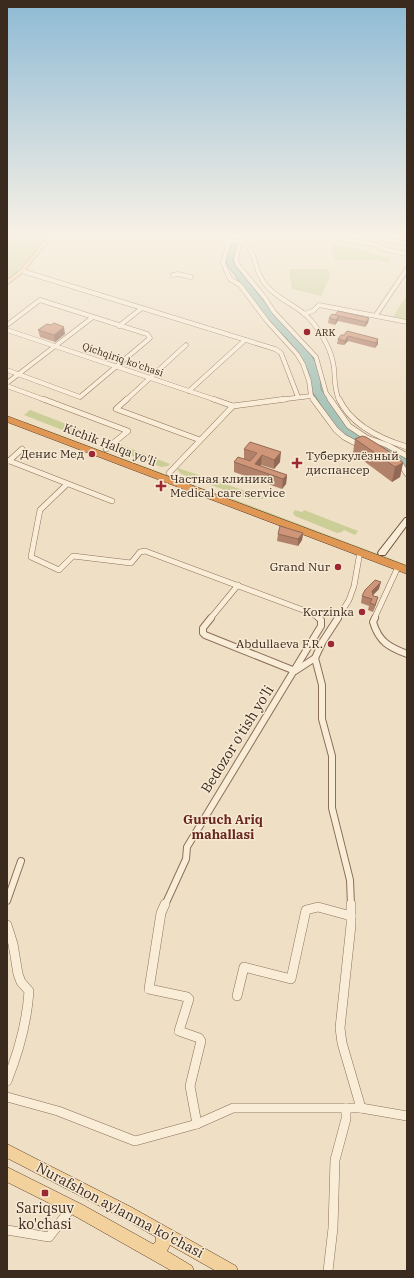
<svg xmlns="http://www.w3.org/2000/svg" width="414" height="1278" viewBox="0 0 414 1278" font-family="'IBM Plex Serif',serif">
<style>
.green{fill:#ccce98}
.water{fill:#a7c3b8;stroke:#6d9185}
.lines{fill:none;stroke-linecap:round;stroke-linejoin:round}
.street-far3-casing{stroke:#8b705a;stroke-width:5}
.street-far2-casing{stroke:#8b705a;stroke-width:6}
.street-far1-casing{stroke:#8b705a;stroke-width:8}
.street-casing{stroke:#8b705a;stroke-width:10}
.secondary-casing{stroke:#6d513d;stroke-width:2}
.primary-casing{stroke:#593f2e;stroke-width:1}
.highway-casing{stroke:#593f2e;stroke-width:1}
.street-far3{stroke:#faedd8;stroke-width:4}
.street-far2{stroke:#faedd8;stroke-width:5}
.street-far1{stroke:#faedd8;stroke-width:6}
.street{stroke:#faedd8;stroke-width:9}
.secondary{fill:#faedd8;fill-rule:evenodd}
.primary{fill:#f3d19c;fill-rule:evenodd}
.highway{fill:#e09754;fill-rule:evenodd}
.street-bridge-casing{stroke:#8b705a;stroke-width:5;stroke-linecap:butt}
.street-bridge{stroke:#faedd8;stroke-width:4}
.wall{fill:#b28169}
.shaded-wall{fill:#916955}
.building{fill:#cf967a;stroke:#916955}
.poi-dot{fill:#9c2833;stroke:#f7ead5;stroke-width:1.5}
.labels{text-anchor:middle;stroke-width:3;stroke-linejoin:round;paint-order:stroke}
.far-poi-label{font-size:10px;fill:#3b2a1e;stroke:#f7ead5;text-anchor:start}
.far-street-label{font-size:10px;fill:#3b2a1e;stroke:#f7ead5}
.street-label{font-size:12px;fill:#3b2a1e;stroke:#f7ead5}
.poi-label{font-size:12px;fill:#3b2a1e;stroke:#f7ead5;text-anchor:end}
.neighbourhood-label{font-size:13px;font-weight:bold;fill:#68261d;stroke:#f7ead5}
.near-street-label{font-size:14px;fill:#3b2a1e;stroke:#f7ead5}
.near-poi-label{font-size:14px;fill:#3b2a1e;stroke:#f7ead5}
</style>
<rect width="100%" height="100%" fill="#efdfc5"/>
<!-- green -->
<g class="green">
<path d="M14 233H48L18 271 7 280V240Z"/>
<path d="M331 243 370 251 368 253 391 258 387 263 379 260H334Z"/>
<path d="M289 269H328L330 276 321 296 292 289Z"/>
<path d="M407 295V322L392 318Z"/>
<path d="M30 410 82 430 78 433H70L24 415Z"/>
<path d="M25 422 223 496 222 497 23 423Z"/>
<path d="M116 444H119L170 464 168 466 161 467 115 449 113 446Z"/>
<path d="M178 468 263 497V499H249L181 474 177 469Z"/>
<path d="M233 499 407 565V568L231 501Z"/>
<path d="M295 510 302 512 304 510 358 531 355 535 344 530 342 532 337 533 295 516 293 513Z"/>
</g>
<!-- water -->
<path class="water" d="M231 242H238L233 258 234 265C248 280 260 297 274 313 293 335 323 356 321 389L348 427 407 456V471C388 460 352 443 338 429 327 417 320 403 311 390 312 370 298 351 284 336 280 333 276 330 273 326 257 306 243 286 228 266L226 262Z"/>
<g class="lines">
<!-- street-far3 casing -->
<g class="street-far3-casing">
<g id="street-far3">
<path d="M233 233 225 238 226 241H229L223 263 230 279 240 285 267 321 297 354 303 364 309 381 311 396 314 400"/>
<path d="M342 233 338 238 376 245 384 249 407 254"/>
<path d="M360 233 407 244"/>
<path d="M399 233 407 234"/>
<path d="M238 238C260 252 251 266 265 284 278 301 301 306 314 324 323 336 332 352 334 368 335 379 334 389 339 400"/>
<path d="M229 241 240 242 236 259 238 265 265 298 274 312 316 357 326 393 331 400"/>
<path d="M22 271 275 349 281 353 298 397"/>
<path d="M173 275 178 274 191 277"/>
<path d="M304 314 313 311 319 305 407 322"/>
<path d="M376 315 407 269"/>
<path d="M7 325 40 300 147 334 150 338 80 397 7 370"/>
<path d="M119 326 142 308"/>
<path d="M7 330 216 400"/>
<path d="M7 383 93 317"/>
<path d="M7 386 45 400"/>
<path d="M189 391 245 340"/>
<path d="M126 400 186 345"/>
<path d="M278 400 311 396"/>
</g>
</g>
<!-- street-far2 casing -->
<g class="street-far2-casing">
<g id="street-far2">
<path d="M43 399 128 431 106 449"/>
<path d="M127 399 116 409 200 440"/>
<path d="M213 399 233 406"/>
<path d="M313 399 336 430 344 437 361 446"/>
<path d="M330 399 349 426 367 438 387 445 407 456"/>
<path d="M339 399C351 425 381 439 407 447"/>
<path d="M7 460 112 501"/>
<path d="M398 460 407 474"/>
<path d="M9 461 22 449"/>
<path d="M169 473 233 406 286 399"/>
<path d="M66 485 40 510 31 557 59 570 73 556 131 563 140 552 145 551 311 613 320 619"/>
<path d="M210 619 238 585"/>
<path d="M337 619 349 600 354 586 360 552"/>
<path d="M374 619 398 567"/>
</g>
</g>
<!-- street-far1 casing -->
<g class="street-far1-casing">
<g id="street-far1">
<path d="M211 618 203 628V633L205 635 295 671 315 658"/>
<path d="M338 618 323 641 315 658 322 685V719L332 756V808L350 880 351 905"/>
<path d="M375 618 373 622C379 642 389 647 407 654"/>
<path d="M7 901 21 861"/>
<path d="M165 905 186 859 187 847 321 626V620L319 618"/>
</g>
</g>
<!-- street casing -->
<g class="street-casing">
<g id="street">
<path d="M165 904 161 913 149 989 187 997 189 999 179 1031 199 1038 201 1041 190 1086 197 1124"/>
<path d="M351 904V925L340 1028 342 1043 361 1108"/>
<path d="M7 925 13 944 18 974 21 982 29 991C27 1023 19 1051 7 1081"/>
<path d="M237 996 244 967 291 979 306 910 318 907 351 916"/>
<path d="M7 1097 58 1111 135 1141 197 1124 233 1108H361L407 1116"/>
<path d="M7 1230 49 1237 72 1207"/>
<path d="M328 1271 333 1228 335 1160 346 1119V1108"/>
</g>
</g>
<!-- secondary casing -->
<g class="secondary-casing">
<path id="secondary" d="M405 518H407V525L385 555H379L378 553 379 551Z"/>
</g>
<!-- primary casing -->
<g class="primary-casing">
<g id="primary">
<path d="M7 233H13L7 238Z"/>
<path d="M50 233H55L24 272 7 285V280L20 270Z"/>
<path d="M7 1144 131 1207 236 1266 238 1271H216L170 1245 167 1251 192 1266 194 1271H172L73 1215 7 1182V1167L83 1205 153 1244 156 1241V1237L121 1217 7 1158Z"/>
</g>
</g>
<!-- highway casing -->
<g class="highway-casing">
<path id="highway" d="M7 416 407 566V574L7 422Z"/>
</g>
<!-- street-far3 -->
<use href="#street-far3" class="street-far3"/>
<!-- street-far2 -->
<use href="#street-far2" class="street-far2"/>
<!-- street-far1 -->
<use href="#street-far1" class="street-far1"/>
<!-- street -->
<use href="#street" class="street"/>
<!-- secondary -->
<use href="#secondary" class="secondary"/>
<!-- primary -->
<use href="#primary" class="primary"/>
<!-- highway -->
<use href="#highway" class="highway"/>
<!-- street-bridge casing -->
<g class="street-bridge-casing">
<path id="street-bridge" d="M228 234 236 237"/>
</g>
<!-- street-bridge -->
<use href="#street-bridge" class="street-bridge"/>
</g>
<!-- wall -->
<g class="wall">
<path d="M335 315 369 318 368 323 365 327 338 321 335 325 328 323 329 318Z"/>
<path d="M38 330 65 334 55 342 40 337Z"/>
<path d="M344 335 378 339V344L375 348 348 341 344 345 337 344 338 339Z"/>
<path d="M355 439 403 463 400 477 392 482 353 453Z"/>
<path d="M244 449 280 462 274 469 261 465 260 466 287 475 286 484 282 489 234 472V462L250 461 244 459Z"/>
<path d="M303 533 302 540 298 546 277 541 278 534Z"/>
<path d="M379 589 373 595 376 604 373 612 368 610 369 606 361 603 362 596Z"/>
</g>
<!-- shaded-wall -->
<g class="shaded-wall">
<path d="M339 316 338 321 335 325 336 320Z"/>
<path d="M369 318 368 323 365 327 366 322Z"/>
<path d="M64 327 65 334 55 342 54 335Z"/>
<path d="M348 336V341L344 345 345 341Z"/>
<path d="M378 339V344L375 348 376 343Z"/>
<path d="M281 452 280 462 274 469V460Z"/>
<path d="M262 455 261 465 257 470 255 464Z"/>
<path d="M403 463 400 477 392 482 395 467Z"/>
<path d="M287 475 286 484 282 489 283 479Z"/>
<path d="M303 533 302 540 298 546V539Z"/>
<path d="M381 582 379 589 370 598 372 591Z"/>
<path d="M378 597 376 604 373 612 375 605Z"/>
</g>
<!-- building -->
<g class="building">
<path d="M338 311 369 318 366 322 335 315Z"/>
<path d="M332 314 339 316 336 320 329 318Z"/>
<path d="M54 323 64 327 54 335 38 330 47 324 51 325Z"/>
<path d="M347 331 378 339 376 343 348 336 345 341 338 339 341 335H344Z"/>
<path d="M362 436 366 437 390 452 403 463 395 467 355 439Z"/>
<path d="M250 442 281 452 274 460 262 455 255 464 287 475 283 479 234 462 238 457 250 461 257 453 244 449Z"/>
<path d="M280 526 303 533 298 539 278 534Z"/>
<path d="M375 580 381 582 372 591 373 596 378 597 375 605 370 603 372 599 362 596 365 590Z"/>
</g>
<!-- sky -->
<linearGradient id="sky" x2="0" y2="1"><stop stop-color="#8ebad5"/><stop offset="0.57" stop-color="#f8f1e5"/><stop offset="1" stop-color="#f8f1e5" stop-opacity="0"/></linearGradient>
<rect width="414" height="412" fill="url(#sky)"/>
<!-- markers -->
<g class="poi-dot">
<circle cx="307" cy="332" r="4"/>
<circle cx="92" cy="454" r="4"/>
<path d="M295 457h4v4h4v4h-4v4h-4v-4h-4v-4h4z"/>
<path d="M159 480h4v4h4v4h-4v4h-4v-4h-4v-4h4z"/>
<circle cx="338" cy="567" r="4"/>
<circle cx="362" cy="612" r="4"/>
<circle cx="331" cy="644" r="4"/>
<rect x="41" y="1189" width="8" height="8" rx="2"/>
</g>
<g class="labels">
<!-- far-poi labels -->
<g class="far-poi-label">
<text x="315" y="336">ARK</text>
</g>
<!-- far-street labels -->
<g class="far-street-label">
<text transform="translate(123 359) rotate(19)" y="4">Qichqiriq ko'chasi</text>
</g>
<!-- street labels -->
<g class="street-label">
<text transform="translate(110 445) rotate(21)" y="4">Kichik Halqa yo'li</text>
</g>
<!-- poi labels -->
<g class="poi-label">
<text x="84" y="458">Денис Мед</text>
<text x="306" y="460" text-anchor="start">Туберкулёзный<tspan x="306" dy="14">диспансер</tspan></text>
<text x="170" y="483" text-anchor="start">Частная клиника<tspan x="170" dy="14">Medical care service</tspan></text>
<text x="330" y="571">Grand Nur</text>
<text x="354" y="616">Korzinka</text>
<text x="323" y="648">Abdullaeva F.R.</text>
</g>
<!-- neighbourhood labels -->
<g class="neighbourhood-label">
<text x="223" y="824">Guruch Ariq<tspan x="223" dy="15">mahallasi</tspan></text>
</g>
<!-- near-street labels -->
<g class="near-street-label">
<text transform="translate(237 739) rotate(-58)" y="5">Bedozor o'tish yo'li</text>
<text transform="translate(120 1210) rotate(28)" y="5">Nurafshon aylanma ko'chasi</text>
</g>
<!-- near-poi labels -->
<g class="near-poi-label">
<text x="45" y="1213">Sariqsuv<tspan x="45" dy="16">ko'chasi</tspan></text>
</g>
</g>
<!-- border -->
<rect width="414" height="1278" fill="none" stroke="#3b2a1e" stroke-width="16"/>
</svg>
